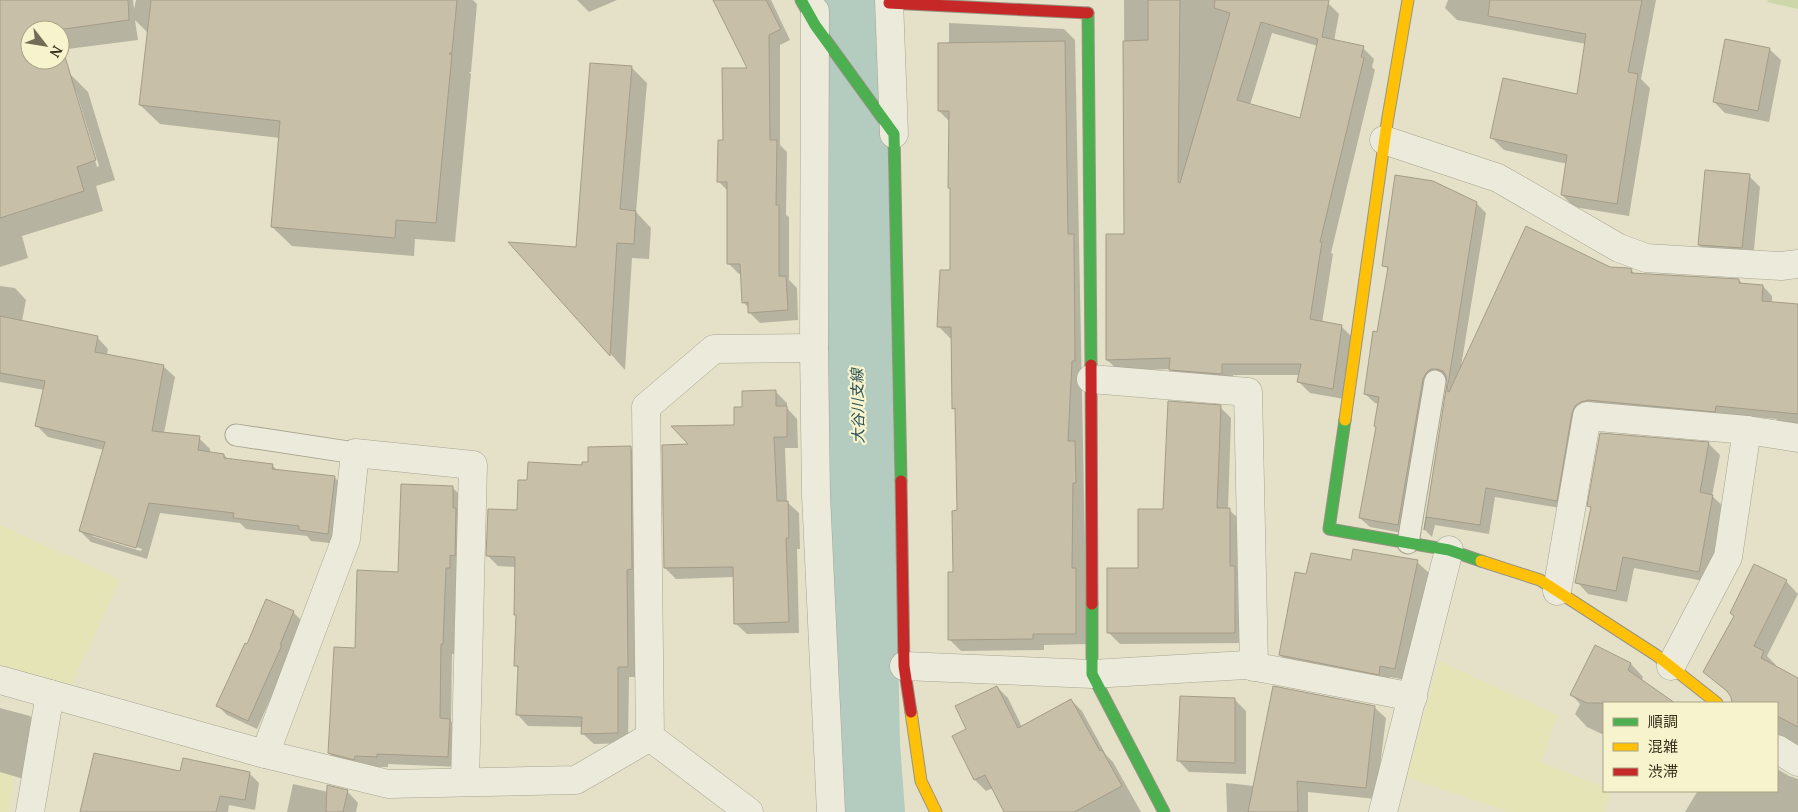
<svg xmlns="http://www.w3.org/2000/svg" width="1798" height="812" viewBox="0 0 1798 812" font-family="'PT Serif','Noto Sans JP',serif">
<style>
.farmland{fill:#e5e4b7}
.green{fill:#ced7a9}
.shadow{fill:#0003;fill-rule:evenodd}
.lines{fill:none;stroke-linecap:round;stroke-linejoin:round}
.river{stroke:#b4cbc0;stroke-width:70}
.building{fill:#c8bfa9;stroke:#a49c88;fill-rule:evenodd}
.lane-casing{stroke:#a8a492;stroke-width:23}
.street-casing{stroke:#a8a492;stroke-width:29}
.fast-casing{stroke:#989382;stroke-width:13}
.slow-casing{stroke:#989382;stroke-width:13}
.jam-casing{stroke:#989382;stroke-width:13}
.lane{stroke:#eceada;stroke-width:21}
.street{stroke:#eceada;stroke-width:28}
.fast{stroke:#4caf50;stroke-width:11}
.slow{stroke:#ffc107;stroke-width:11}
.jam{stroke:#c62828;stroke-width:11}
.labels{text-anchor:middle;stroke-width:4.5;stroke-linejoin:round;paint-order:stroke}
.water-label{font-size:15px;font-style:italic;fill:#295257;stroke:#f7f3cc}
</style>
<rect width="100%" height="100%" fill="#e4e1c8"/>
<!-- farmland -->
<g class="farmland">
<path d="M0 525 120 579 69 691 0 670Z"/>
<path d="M1439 661 1558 715 1541 762 1604 787V791H1611L1604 812H1508L1407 777Z"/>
<path d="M0 772 14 775 9 812H0Z"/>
</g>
<!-- green -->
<path class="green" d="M1768 0H1798V9L1767 2Z"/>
<!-- shadow -->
<g class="shadow">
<path d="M0 0H133L134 9 136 0H473L477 4 471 72H469L471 74 455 242 415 239 414 256 292 246 272 227 280 138 160 124 140 105 153 38 135 20 138 40 60 50V30H30V54L0 58Z"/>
<path d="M577 0H617L589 12Z"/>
<path d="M714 0H771L790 40 780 45V145L787 152 786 215 789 217V280L797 288 798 320 760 323 749 312V308L743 302 742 274H739L729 264 728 191 718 181 724 141 749 69Z"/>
<path d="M1124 0H1318L1328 3 1339 14 1334 41 1363 48 1374 59 1372 67 1375 70 1331 253 1333 254 1322 323 1342 327 1353 338 1344 399 1310 393 1299 382 1300 375H1233V385L1182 380 1170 369 1119 371 1107 360 1125 235ZM1272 33 1318 46 1300 120 1250 105Z"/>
<path d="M1448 0H1656L1641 79 1650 88 1629 216 1574 207 1562 195 1567 164 1504 150 1491 137 1578 95 1586 44 1457 20 1445 8Z"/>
<path d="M949 23 1064 29 1075 40 1087 644 1044 645V650L961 651 950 640 958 512 956 411 953 408 952 338H950L939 327 951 271 950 122 939 111 949 44Z"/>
<path d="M1769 49 1781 60 1769 122 1725 113 1714 102Z"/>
<path d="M631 67 647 83 636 212 651 228 649 259 632 258 625 370 511 243 577 248Z"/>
<path d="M69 73 88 92 115 180 96 186 103 211 22 236 28 258 0 267V90ZM74 91H76L99 166 97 167Z"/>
<path d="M1749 176 1760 187 1753 259 1710 256 1699 245Z"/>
<path d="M1476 203 1486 213 1461 367 1610 268 1631 270 1635 274 1739 280 1743 285 1763 286 1772 296V303L1798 306V429L1784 427 1776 419 1725 414 1591 410 1566 509 1495 497 1489 534 1435 525 1432 537 1424 529 1449 383 1448 378H1440L1407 534 1370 527 1360 518 1378 428 1379 404 1375 403 1365 394 1378 333 1389 270 1384 265Z"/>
<path d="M0 286 15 288 26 300 22 321 97 337 108 349 107 355 163 366 175 377 164 433 199 438 210 449V453L224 455 229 460 272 465 278 471 334 477 345 488 339 544 311 541 307 536 246 529 240 523 160 513 147 559 91 542 80 531 104 450 48 437 37 426 45 390 0 382ZM92 534 142 549 141 551 92 536Z"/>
<path d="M775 391 787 403V408L797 419 798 448H785L787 502 799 513 800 549H797L799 633 747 634 735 623 734 577 676 579 665 568 690 445 736 426 743 408Z"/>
<path d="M1220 407 1231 418 1228 509 1240 520 1245 643 1120 644 1109 633 1140 569 1164 510Z"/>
<path d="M1709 444 1720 455 1712 496 1724 507 1709 582 1634 568 1627 602 1588 594 1577 582 1592 509 1589 506Z"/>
<path d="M630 447 641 458 638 677H629L628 743 594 744 583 734V727L528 726 518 715 519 669 515 665 517 616 516 567 498 566 488 556 518 512 528 482 584 466Z"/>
<path d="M452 487 463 498 456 579 454 654H452L451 721 461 731 459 767 388 764V767H366L340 764 329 753 356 650 399 573Z"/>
<path d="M1352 562H1417L1429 573 1406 680 1390 677V685L1291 666 1280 655 1307 575Z"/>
<path d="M1786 581 1798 594 1767 656 1776 665 1775 667 1798 679V747L1777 752V703H1733L1732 696 1705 672Z"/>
<path d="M293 612 303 622 290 655 257 729 227 715 218 706 248 645Z"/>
<path d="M1595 646 1631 664 1643 677 1641 681 1673 703H1604V735L1587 727 1575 714 1580 704 1571 694Z"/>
<path d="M997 687 1008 698 1022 727 1071 700 1082 711 1106 755 1113 762 1141 812H1005L993 788 986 791 975 780 954 736 968 729Z"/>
<path d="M1234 699 1246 711V774L1189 772 1178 760Z"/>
<path d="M1374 707 1386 718 1376 799 1308 792V812H1227L1226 783 1254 786Z"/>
<path d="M0 708 30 716 41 728 27 780 0 772Z"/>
<path d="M1777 769 1789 776 1798 779V812H1685L1697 792 1695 791H1777Z"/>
<path d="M181 773H249L259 783 255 810 229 805 228 812H82Z"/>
<path d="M293 784 328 792 347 791 358 803 356 812H287Z"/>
</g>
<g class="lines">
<!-- river -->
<path class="river" d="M850 0 865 745 870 812"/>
</g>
<!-- building -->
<g class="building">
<path d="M0 0H128L129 20 57 30H30V60H60V40L96 160 77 167 84 191 0 218Z"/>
<path d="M151 0H457L452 52 449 54H452L436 223 396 220 395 238 271 227 280 121 139 105Z"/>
<path d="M713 0H766L781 29 769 35 770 140H777L776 205H779V276H786L788 310 748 313V302L742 303 740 264H727V182H717L718 140H723L722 68H747Z"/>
<path d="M1148 0H1180L1178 182 1180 183 1230 13 1214 8 1215 0H1329L1322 37 1364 46 1361 57 1364 58 1320 242H1322L1310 319 1342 325 1333 389 1297 382 1301 364H1222V374L1169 370 1170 358 1106 360V234H1124L1123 41 1148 40ZM1261 22 1318 39 1300 118 1237 100Z"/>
<path d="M1490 0H1642L1628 72 1638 74 1617 204 1561 195 1567 155 1490 138 1503 78 1577 94 1586 34 1488 16Z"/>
<path d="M1725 39 1770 48 1758 111 1713 102Z"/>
<path d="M1065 41 1068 234H1074L1075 361H1072L1068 441H1075L1076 483H1073L1072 568H1076V634H1033V639L948 640V572H953L952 511 957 510 955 408 952 409 951 327H937L940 270H950V188H948L949 111H938V43Z"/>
<path d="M590 63 632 66 620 209 636 211 634 244 617 243 610 356 508 242 576 247Z"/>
<path d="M1705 170 1750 174 1742 248 1698 245Z"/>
<path d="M1395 175 1433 181 1477 202 1447 391 1449 392 1526 226 1610 267 1628 268 1632 269 1631 273 1739 279V283L1763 285 1762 301 1798 304V414L1716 406 1715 412 1588 400 1581 402 1575 406 1572 413 1557 501 1486 488 1480 525 1426 517 1424 530 1447 383 1446 376 1443 371 1437 369H1431L1426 373 1423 379 1398 525 1359 518 1376 427 1374 426 1379 397 1364 394 1373 331 1377 332 1388 267 1382 266Z"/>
<path d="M0 316 98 336 95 352 164 365 152 431 200 436 198 450 224 454V458L273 464 272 469 335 476 328 534 299 530V526L233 518 234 513 149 503 136 548 79 531 105 442 35 426 45 381 0 373Z"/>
<path d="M776 390V406H787V437H774L777 501H788L789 538H786L789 622 734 624 733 567 664 568 662 445 688 444 671 426 734 425V407H742V391Z"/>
<path d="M1168 401 1221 405 1217 508H1230V566H1235V633H1107V568H1138V509H1163Z"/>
<path d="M1600 433 1709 442 1700 492 1713 495 1699 572 1623 557 1616 591 1575 583 1591 507 1587 506Z"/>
<path d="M631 446 632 569 627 570 628 667H618V733L581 734 582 717 516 715 518 666H514L516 615H514L515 557 486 556 488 509 517 510 518 480H527L528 462 582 465V462H588V447Z"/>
<path d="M401 484 453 486V508H456L455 556 450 555V568H446L443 644H441L440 718 450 719 448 757 377 754V757L355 756 354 760 328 753 334 647 355 648 357 570 398 572Z"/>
<path d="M1353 549 1418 560 1395 669 1380 666 1379 675 1279 655 1295 572 1306 574 1311 553 1351 560Z"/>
<path d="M1754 564 1787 580 1754 646 1764 651 1761 658 1798 678V727L1777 716V703H1732L1731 697 1727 691 1703 672 1734 616 1730 613Z"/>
<path d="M266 599 294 611 280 645H282L248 721 216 706 245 643 247 644Z"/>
<path d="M1595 645 1631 663 1628 670 1675 703H1587L1570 695Z"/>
<path d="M997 686 1018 728 1071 699 1100 751 1102 750 1122 786 1074 812H1004L985 775 974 780 952 736 966 729 955 706Z"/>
<path d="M1273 686 1375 706 1366 788 1297 781 1298 812H1248Z"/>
<path d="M1180 696 1235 698V763L1177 761Z"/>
<path d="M94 753 180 771 183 758 250 772 245 800 220 796 216 812H80Z"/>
<path d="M327 785 348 790 343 812H326Z"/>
</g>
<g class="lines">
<!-- lane casing -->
<g class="lane-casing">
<g id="lane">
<path d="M236 435 355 453"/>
<path d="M1408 543 1435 381"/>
</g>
</g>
<!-- street casing -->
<g class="street-casing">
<g id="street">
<path d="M889 0 894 134"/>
<path d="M815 11 814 348 816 495 831 812"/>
<path d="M1384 140 1498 178 1619 248 1646 258 1781 266 1798 264"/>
<path d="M1091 379 1248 392 1254 667"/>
<path d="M1747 430 1798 438"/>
<path d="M1557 591 1587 416 1747 430 1728 557 1671 666"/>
<path d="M904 666 1092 674 1246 665 1413 697"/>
<path d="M0 680 265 754 388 784 576 780 650 737 749 812"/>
<path d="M650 737 646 407 714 349 814 348"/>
<path d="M1777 749 1798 762"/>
<path d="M265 754 346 539 355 453 473 465 465 782"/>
<path d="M30 812 50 694"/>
<path d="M1383 812 1449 550"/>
</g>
</g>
<!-- fast casing -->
<g class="fast-casing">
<g id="fast">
<path d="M801 0 815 25 894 134 901 481"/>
<path d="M1088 13 1091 365"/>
<path d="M1345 420 1329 529 1449 550 1481 561"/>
<path d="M1092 604V674L1164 812"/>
</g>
</g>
<!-- slow casing -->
<g class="slow-casing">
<g id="slow">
<path d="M1345 420 1387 123 1408 0"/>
<path d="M1481 561 1540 580 1656 655 1717 703"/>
<path d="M911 712 921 781 936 812"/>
</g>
</g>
<!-- jam casing -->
<g class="jam-casing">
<g id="jam">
<path d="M889 3 1088 13"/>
<path d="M1091 365 1092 604"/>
<path d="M901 481 904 666 911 712"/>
</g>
</g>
<!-- lane -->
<use href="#lane" class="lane"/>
<!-- street -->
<use href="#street" class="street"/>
<!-- fast -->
<use href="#fast" class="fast"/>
<!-- slow -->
<use href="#slow" class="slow"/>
<!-- jam -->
<use href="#jam" class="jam"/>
</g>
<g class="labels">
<!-- water labels -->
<g class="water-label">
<text transform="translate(858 406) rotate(-91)" y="5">大谷川支線</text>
</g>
</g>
<!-- legend -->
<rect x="1603" y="702" width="175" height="90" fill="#f7f3cc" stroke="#aaa485"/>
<rect x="1613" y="718" width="25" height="8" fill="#4caf50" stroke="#aaa485"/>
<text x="1648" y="727" font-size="15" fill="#372d1a">順調</text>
<rect x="1613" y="743" width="25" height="8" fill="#ffc107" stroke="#aaa485"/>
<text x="1648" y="752" font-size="15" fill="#372d1a">混雑</text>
<rect x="1613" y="768" width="25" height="8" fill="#c62828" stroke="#aaa485"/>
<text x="1648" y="777" font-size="15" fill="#372d1a">渋滞</text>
<!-- north arrow -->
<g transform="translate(45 45) rotate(121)"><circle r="24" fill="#f7f3cc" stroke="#aaa485"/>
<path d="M0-4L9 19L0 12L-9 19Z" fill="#746c57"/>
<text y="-8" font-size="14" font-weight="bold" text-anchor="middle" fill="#372d1a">N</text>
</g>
</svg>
